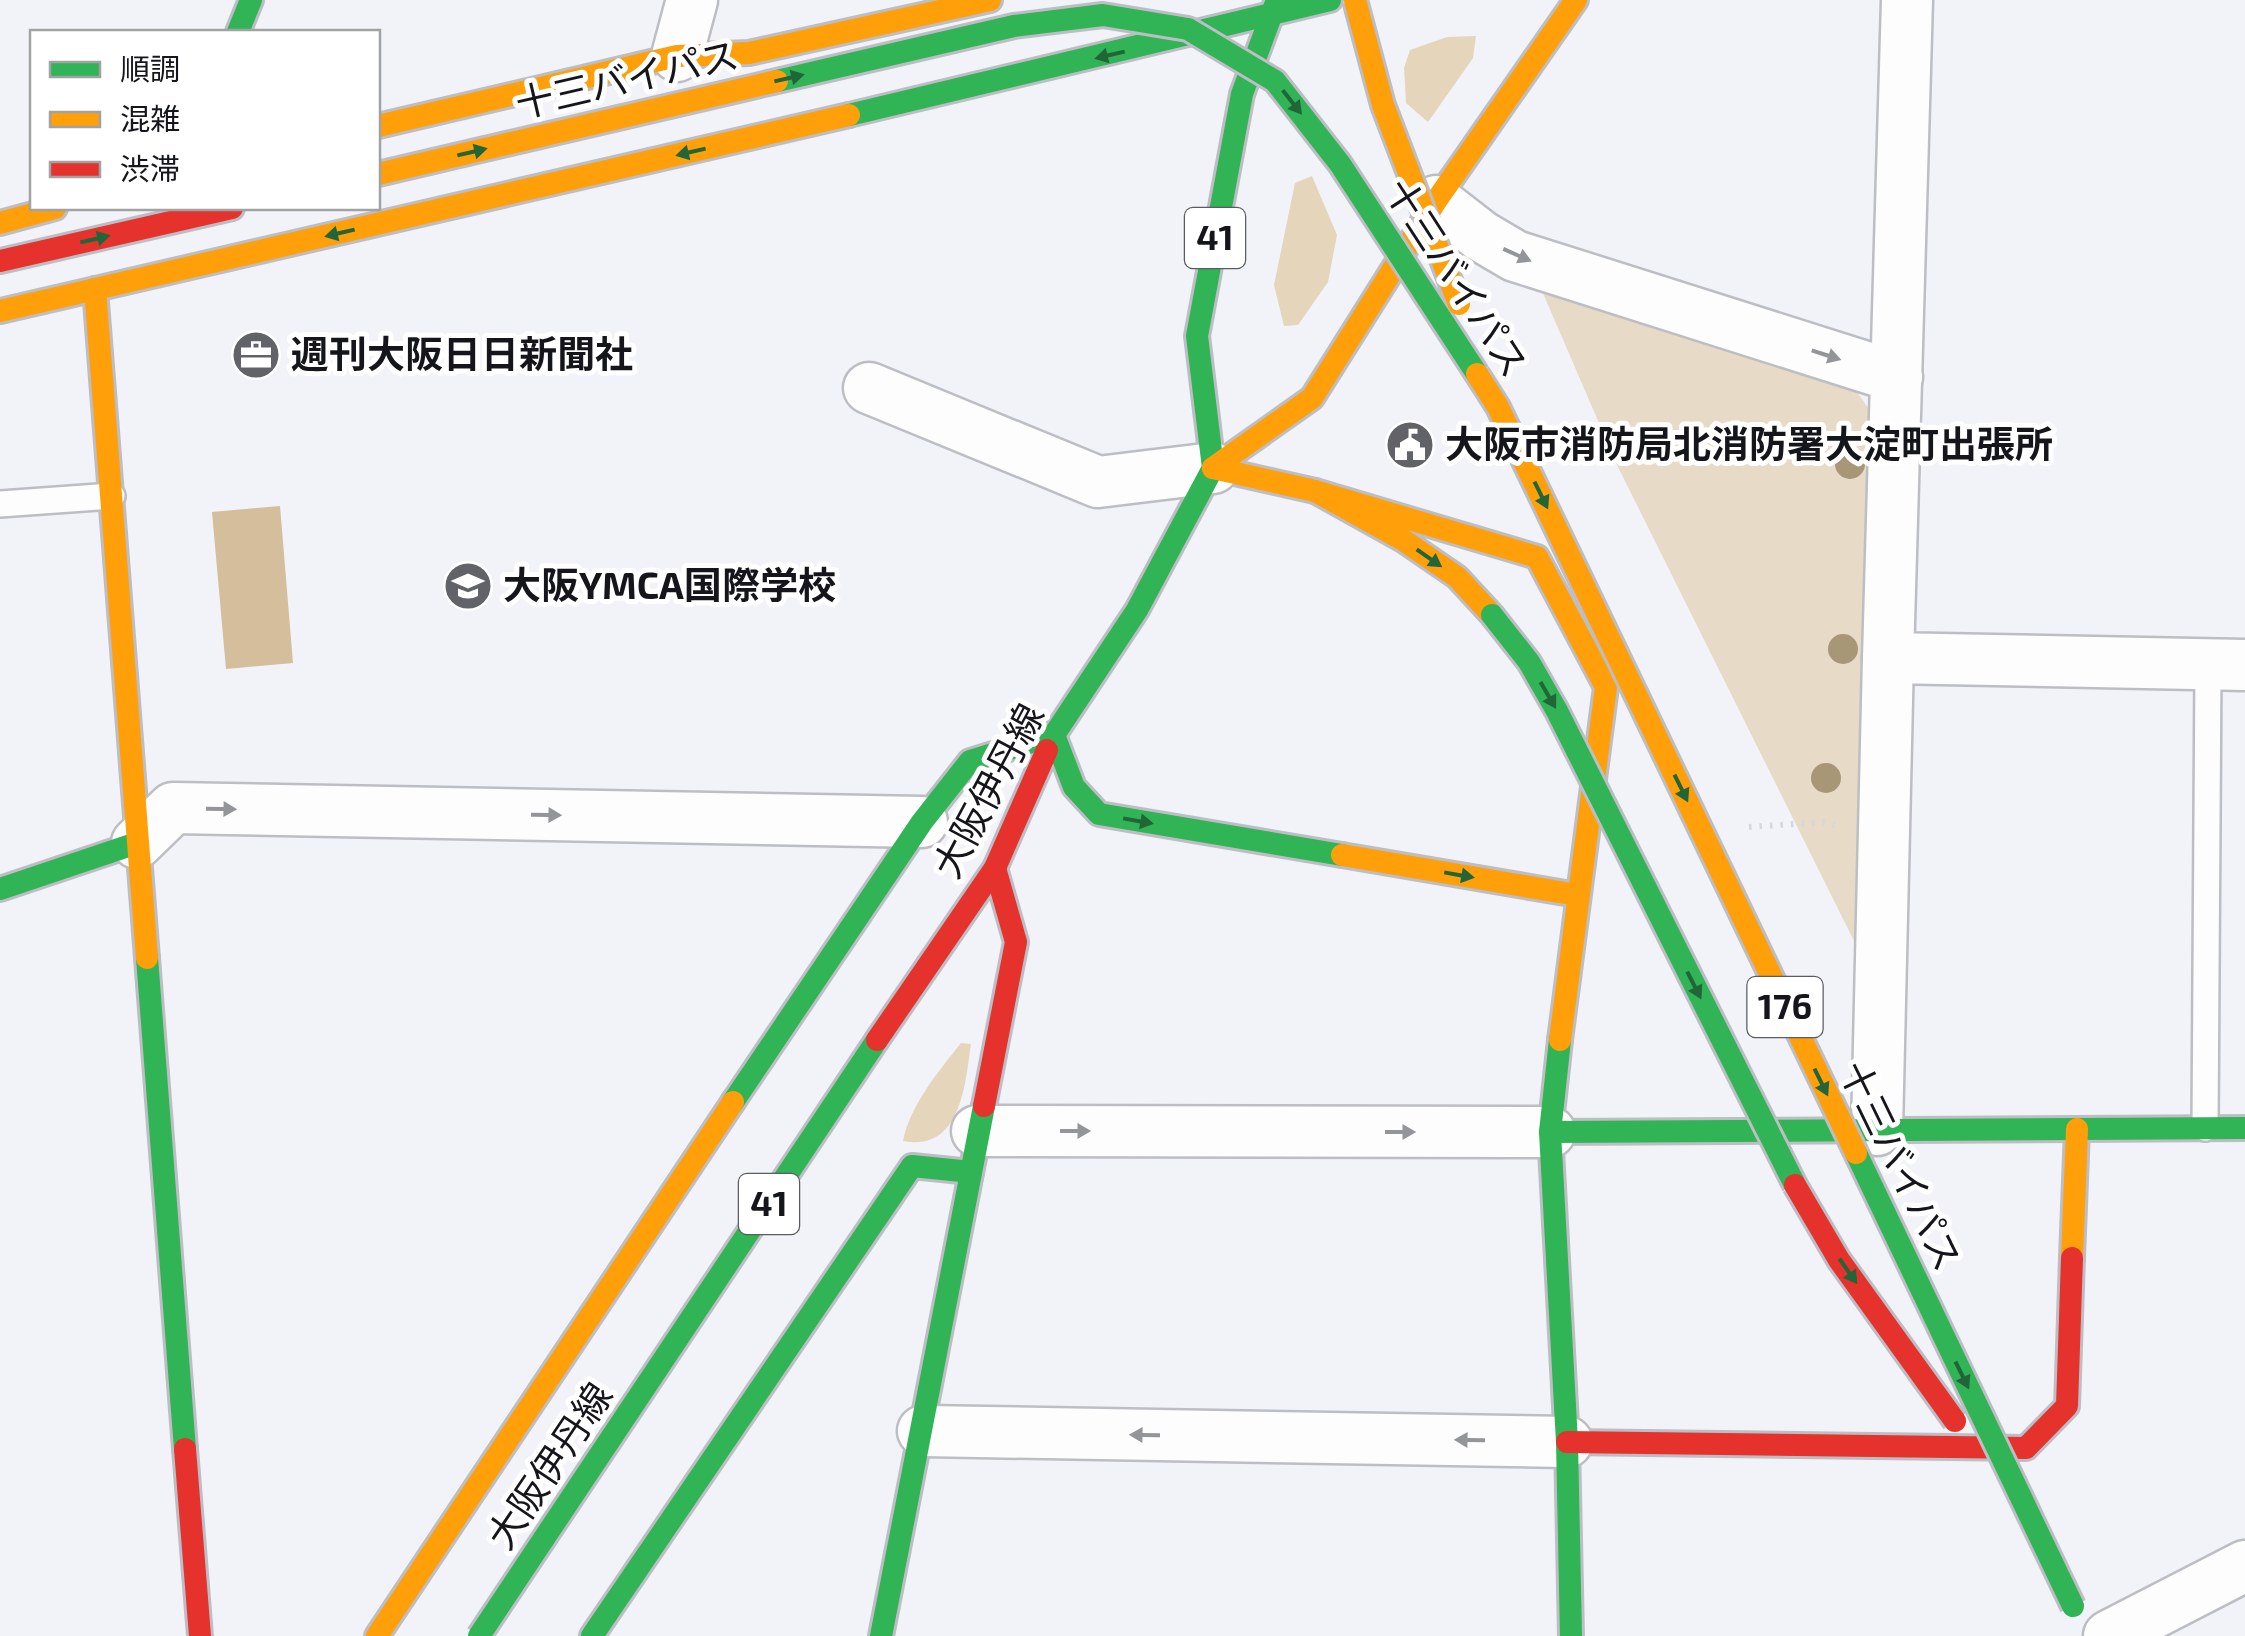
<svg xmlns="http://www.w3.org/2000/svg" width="2245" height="1636" viewBox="0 0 2245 1636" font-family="'Exo 2','Noto Sans JP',sans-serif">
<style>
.green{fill:#e7dac6}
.forest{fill:#e5d5ba}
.water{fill:#d4be9c}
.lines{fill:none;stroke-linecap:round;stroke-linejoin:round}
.lane-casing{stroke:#bdbec4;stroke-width:30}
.street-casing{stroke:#bdbec4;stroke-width:55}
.fast-casing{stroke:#bdbec4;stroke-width:28}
.slow-casing{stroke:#bdbec4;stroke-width:28}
.jam-casing{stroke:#bdbec4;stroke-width:28}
.path{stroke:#d6d7d9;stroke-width:6;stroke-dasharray:2.5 8;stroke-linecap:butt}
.lane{stroke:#fdfdfe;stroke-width:25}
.street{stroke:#fdfdfe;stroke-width:50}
.fast{stroke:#30b455;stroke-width:22}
.slow{stroke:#ff9f0a;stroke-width:22}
.jam{stroke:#e5322d;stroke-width:22}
.fast-bridge-casing{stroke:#bdbec4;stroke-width:28;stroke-linecap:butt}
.slow-bridge-casing{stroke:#bdbec4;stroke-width:28;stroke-linecap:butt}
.jam-bridge-casing{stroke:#bdbec4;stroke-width:28;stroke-linecap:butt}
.fast-bridge{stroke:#30b455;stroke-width:22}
.slow-bridge{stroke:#ff9f0a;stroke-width:22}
.jam-bridge{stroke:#e5322d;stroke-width:22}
.tree{fill:#a79776}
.oneway{fill:#226538}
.oneway2{fill:#949598}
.labels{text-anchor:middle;stroke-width:10;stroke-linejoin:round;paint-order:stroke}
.shield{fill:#fff;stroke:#5a5c60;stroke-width:2.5}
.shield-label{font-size:35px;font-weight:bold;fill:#14161c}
.street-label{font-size:38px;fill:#14161c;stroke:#fff}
.poi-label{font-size:38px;font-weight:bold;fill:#14161c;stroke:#fff;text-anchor:start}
</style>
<rect width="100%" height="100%" fill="#f2f3f9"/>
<!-- green -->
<path class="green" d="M1539 284 1855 389 1873 415 1859 951 1618 467Z"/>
<!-- forest -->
<g class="forest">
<path d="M1476 36 1473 58 1428 122 1406 103 1404 68 1410 50 1447 37Z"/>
<path d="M1312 176 1337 235 1328 282 1298 325 1284 326 1274 285 1295 183Z"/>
<path d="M961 1043 971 1044C965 1085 961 1152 903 1141 910 1105 939 1071 961 1043Z"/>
</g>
<!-- water -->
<path class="water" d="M280 506 293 663 226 669 212 512Z"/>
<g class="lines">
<!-- lane casing -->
<g class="lane-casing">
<g id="lane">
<path d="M0 504 112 496"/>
<path d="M2205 1128 2208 666"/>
</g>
</g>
<!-- street casing -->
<g class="street-casing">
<g id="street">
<path d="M1907 0 1888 658 2245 665"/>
<path d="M677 56 692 0"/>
<path d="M1436 201 1481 236 1515 256 1897 377"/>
<path d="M869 388 1098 482 1213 468"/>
<path d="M137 843 173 808 922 822"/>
<path d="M1877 1130 1888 658"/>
<path d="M977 1131 1550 1132"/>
<path d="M923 1431 1567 1442"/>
<path d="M2109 1636 2245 1566"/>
</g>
</g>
<!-- fast casing -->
<g class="fast-casing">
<g id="fast">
<path d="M238 32 251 0"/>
<path d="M849 115 1330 0"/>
<path d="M1047 750 1054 735 1137 610 1213 468 1197 336 1242 94 1277 0"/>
<path d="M0 889 137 843"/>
<path d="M147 958 185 1449"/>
<path d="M1560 1040 1550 1132 1567 1442 1571 1636"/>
<path d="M733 1102 922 822 970 761 1054 735 1074 787 1099 814 1342 855"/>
<path d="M1550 1132 2245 1128"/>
<path d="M543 1540 877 1040"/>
<path d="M592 1636 912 1166 971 1172"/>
<path d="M881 1636 984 1106"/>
</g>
</g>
<!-- slow casing -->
<g class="slow-casing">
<g id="slow">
<path d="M378 126 677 56 749 53 990 0"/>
<path d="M0 223 55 208"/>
<path d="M95 289 147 958"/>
<path d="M0 311 849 115"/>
<path d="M1213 468 1315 491 1537 557 1606 687 1560 1040"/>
<path d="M1213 468 1312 398 1436 201 1576 0"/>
<path d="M1315 491 1403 540 1457 577 1492 615"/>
<path d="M1342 855 1577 895"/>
<path d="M2072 1258 2077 1129"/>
<path d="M377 1636 733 1102"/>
</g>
</g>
<!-- jam casing -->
<g class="jam-casing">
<g id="jam">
<path d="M0 261 232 208"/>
<path d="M877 1040 995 868 1047 750"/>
<path d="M984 1106 1016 942 995 868"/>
<path d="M1567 1442 2026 1448 2067 1406 2072 1258"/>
<path d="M185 1449 200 1636"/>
</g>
</g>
<!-- path -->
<path class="path" d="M1749 827 1823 822 1841 827"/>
<!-- lane -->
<use href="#lane" class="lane"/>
<!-- street -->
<use href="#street" class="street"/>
<!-- fast -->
<use href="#fast" class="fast"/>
<!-- slow -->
<use href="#slow" class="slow"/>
<!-- jam -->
<use href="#jam" class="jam"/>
<!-- fast-bridge casing -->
<g class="fast-bridge-casing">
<g id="fast-bridge">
<path d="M777 81 1014 26 1103 15 1188 29 1275 81 1340 164 1477 374"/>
<path d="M1492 615 1529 662 1557 711 1795 1185"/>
<path d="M1856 1153 2073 1606"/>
<path d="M479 1636 543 1540"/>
</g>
</g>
<!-- slow-bridge casing -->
<g class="slow-bridge-casing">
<g id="slow-bridge">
<path d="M1355 0 1383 105 1459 304"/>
<path d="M378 174 777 81"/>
<path d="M1477 374 1498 407 1856 1153"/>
</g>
</g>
<!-- jam-bridge casing -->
<g class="jam-bridge-casing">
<path id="jam-bridge" d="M1795 1185 1839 1260 1955 1421"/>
</g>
<!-- fast-bridge -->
<use href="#fast-bridge" class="fast-bridge"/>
<!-- slow-bridge -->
<use href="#slow-bridge" class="slow-bridge"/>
<!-- jam-bridge -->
<use href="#jam-bridge" class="jam-bridge"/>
</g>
<!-- trees -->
<g class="tree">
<circle cx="1850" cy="464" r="15"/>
<circle cx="1843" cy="649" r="15"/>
<circle cx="1826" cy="778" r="15"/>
</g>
<!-- one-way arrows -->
<defs><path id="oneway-solid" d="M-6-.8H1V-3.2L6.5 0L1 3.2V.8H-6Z" transform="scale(2.5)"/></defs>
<g class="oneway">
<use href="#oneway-solid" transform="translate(1110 55) rotate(167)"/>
<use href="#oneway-solid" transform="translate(789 78) rotate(-13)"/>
<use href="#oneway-solid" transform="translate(1292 102) rotate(52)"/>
<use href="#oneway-solid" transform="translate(472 152) rotate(-13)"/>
<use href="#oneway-solid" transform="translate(691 152) rotate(167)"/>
<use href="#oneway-solid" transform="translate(340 233) rotate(167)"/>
<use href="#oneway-solid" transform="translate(95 239) rotate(-13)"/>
<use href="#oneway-solid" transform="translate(1541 495) rotate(64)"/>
<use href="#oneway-solid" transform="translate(1429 558) rotate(35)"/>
<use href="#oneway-solid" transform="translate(1548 695) rotate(60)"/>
<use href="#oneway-solid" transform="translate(1681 788) rotate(64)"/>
<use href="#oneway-solid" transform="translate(1138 821) rotate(10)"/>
<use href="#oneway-solid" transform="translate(1459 875) rotate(10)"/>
<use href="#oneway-solid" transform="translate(1694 985) rotate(63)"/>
<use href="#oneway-solid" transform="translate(1821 1082) rotate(64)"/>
<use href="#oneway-solid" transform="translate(1848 1271) rotate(55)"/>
<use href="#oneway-solid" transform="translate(1962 1375) rotate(64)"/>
</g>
<g class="oneway2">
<use href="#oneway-solid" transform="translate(1517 255) rotate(24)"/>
<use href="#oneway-solid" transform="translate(1826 355) rotate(18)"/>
<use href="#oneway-solid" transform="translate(221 809) rotate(1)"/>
<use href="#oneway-solid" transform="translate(546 815) rotate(1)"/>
<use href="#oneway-solid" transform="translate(1075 1131)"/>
<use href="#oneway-solid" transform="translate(1400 1132)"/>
<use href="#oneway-solid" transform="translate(1145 1435) rotate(-179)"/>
<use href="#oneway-solid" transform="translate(1470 1440) rotate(-179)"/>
</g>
<!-- icons -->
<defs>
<g id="office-disc" transform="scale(2.5)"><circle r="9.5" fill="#626369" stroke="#fff"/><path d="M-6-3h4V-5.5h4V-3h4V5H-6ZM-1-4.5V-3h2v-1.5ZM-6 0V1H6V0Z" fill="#fff"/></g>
<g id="civic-disc" transform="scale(2.5)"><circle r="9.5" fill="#626369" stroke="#fff"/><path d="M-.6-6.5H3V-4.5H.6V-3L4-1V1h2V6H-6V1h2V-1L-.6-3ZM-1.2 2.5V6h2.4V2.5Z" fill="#fff"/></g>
<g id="school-disc" transform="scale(2.5)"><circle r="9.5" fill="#626369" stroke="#fff"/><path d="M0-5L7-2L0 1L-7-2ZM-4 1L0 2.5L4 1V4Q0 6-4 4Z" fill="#fff"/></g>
</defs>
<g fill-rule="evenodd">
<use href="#office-disc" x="256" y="355"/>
<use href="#civic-disc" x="1410" y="445"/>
<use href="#school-disc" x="468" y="586"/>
</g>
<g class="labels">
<!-- shield labels -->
<g class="shield">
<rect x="1185" y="208" width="60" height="60" rx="8"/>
<rect x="1747.5" y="977" width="75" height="60" rx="8"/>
<rect x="739" y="1174" width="60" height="60" rx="8"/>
</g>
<g class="shield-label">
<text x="1215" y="250">41</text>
<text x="1785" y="1019">176</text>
<text x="769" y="1216">41</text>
</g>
<!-- street labels -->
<g class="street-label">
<text transform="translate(627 80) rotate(-13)" y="13">十三バイパス</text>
<text transform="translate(1456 278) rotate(57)" y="13">十三バイパス</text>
<text transform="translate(989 791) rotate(-62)" y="13">大阪伊丹線</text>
<text transform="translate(1900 1166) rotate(64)" y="13">十三バイパス</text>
<text transform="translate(550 1466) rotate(-56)" y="13">大阪伊丹線</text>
</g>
<!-- poi labels -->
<g class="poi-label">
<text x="291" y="368">週刊大阪日日新聞社</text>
<text x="1445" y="458">大阪市消防局北消防署大淀町出張所</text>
<text x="503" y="599">大阪YMCA国際学校</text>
</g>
</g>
<!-- legend -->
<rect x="30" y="30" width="350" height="180" fill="#ffffff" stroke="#a1a2a4" stroke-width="2.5"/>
<rect x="50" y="62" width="50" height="15" fill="#30b455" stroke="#a1a2a4" stroke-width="2.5"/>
<text x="120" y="80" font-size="30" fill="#14161c">順調</text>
<rect x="50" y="112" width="50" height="15" fill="#ff9f0a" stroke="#a1a2a4" stroke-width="2.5"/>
<text x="120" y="130" font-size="30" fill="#14161c">混雑</text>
<rect x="50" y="162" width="50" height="15" fill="#e5322d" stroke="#a1a2a4" stroke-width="2.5"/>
<text x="120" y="180" font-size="30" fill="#14161c">渋滞</text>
</svg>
